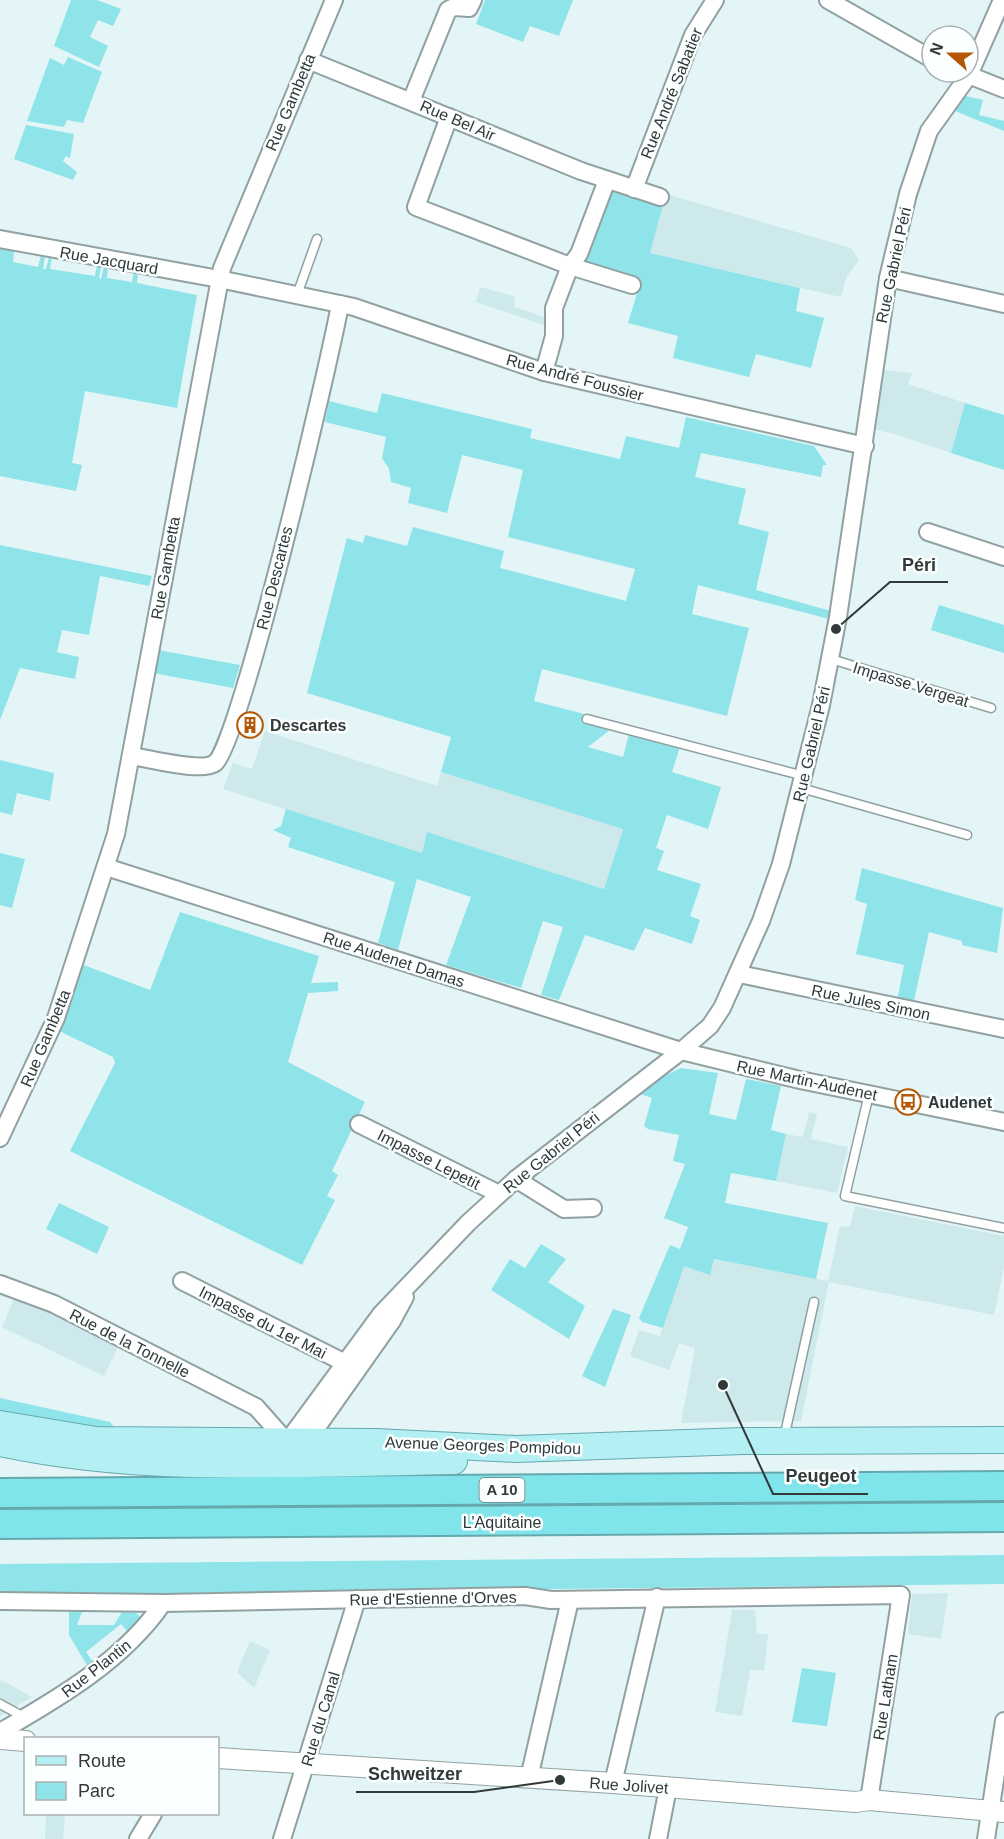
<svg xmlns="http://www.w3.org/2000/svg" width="1004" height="1839" viewBox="0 0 1004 1839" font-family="Arial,sans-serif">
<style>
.built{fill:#cee9eb}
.green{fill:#8fe4ea;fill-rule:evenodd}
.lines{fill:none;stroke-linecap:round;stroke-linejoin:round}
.service-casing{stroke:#91a1a2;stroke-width:11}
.minor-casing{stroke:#91a1a2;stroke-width:20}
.tertiary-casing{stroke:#91a1a2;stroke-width:22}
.primary-casing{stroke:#65a8ad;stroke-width:28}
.motorway-casing{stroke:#65a8ad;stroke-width:32}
.service{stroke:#fff;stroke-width:8}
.minor{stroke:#fff;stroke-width:16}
.tertiary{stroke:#fff;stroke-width:20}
.primary{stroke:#b3eff3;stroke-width:26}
.motorway{stroke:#80e4eb;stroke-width:28}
.labels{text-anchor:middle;stroke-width:5;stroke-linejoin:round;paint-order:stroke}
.shield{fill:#fbffff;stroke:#6e7474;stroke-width:1.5}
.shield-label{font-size:15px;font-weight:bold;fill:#323939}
.street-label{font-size:16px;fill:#323939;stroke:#fbffff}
.poi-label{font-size:16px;font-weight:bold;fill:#323939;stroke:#fbffff;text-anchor:start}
.leader{fill:none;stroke:#323939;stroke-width:2}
.callout-dot{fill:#323939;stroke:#fbffff;stroke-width:2}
.callout-label{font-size:18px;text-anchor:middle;font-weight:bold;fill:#323939;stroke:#fbffff;stroke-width:5;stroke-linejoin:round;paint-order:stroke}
</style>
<rect width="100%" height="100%" fill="#e3f5f6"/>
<!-- built -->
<g class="built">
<path d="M666 194 851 248 859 260 847 276 841 297 649 253Z"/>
<path d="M480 287 514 296 515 307 544 317 550 327 476 302Z"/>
<path d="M883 370 912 373 908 384 965 403 951 453 895 434 876 430Z"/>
<path d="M265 731 437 786 441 772 623 828 604 889 427 832 422 853 223 789 233 763 252 769Z"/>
<path d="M809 1112 817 1114 811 1139 848 1147 837 1193 776 1181 786 1134 803 1137Z"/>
<path d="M855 1206 1004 1236V1267L994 1315 829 1282 801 1421 681 1423 695 1348 679 1343 669 1370 630 1356 639 1330 660 1336 684 1265 714 1259 828 1281 840 1226 850 1227Z"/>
<path d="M14 1299 50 1313 118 1347 104 1376 2 1327Z"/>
<path d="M948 1593 941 1639 908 1634 912 1594Z"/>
<path d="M732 1610H755L757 1634H768L764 1670H750L742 1716 715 1712Z"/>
<path d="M250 1641 270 1650 254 1688 237 1672Z"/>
<path d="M0 1680 9 1684 32 1697 0 1716Z"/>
<path d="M46 1814H65L63 1839H45Z"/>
</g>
<!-- green -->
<g class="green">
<path d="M71 0H97L121 9 113 26 98 20 90 37 108 46 99 67 54 46Z"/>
<path d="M485 0H573L559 36 530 26 523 42 476 24Z"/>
<path d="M68 57 102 72 83 123 67 120 64 127 27 121 50 58 64 65Z"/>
<path d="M966 96 983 100 979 115 1004 121V131L955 111Z"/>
<path d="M26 125 74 134 70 158 66 156 63 161 77 172 73 180 14 159Z"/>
<path d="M611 189 663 205 650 253 800 288 796 311 824 318 811 368 756 354 749 377 673 358 678 336 628 323 641 280 582 263Z"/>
<path d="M0 247 14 251 13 262 38 267 41 255 45 256 43 269H46L49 257H52L50 269 95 276 97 265 101 266 99 278 101 279 104 266 108 267 107 278 132 282 134 271 138 272 137 283 197 295 177 408 85 391 72 463 82 465 76 491 0 476Z"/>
<path d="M382 393 532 429 530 438 620 459 626 436 679 448 686 417 814 446 827 465H823L821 477 701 453 695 477 746 489 738 524 769 532 756 590 831 611 829 619 698 585 692 614 749 628 727 716 542 669 534 701 661 734V742L680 747 672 772 721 787 708 829 667 815 656 848 664 851 657 870 701 884 690 916 700 920 692 944 645 928 634 951 585 935 559 1000 541 995 563 927 543 921 521 988 446 965 471 897 417 879 398 950 378 943 395 882 288 847 291 838 273 830 281 826 286 809 422 853 427 832 604 889 623 829 441 772 451 737 307 693 347 538 363 543 365 535 407 546 413 527 504 551 500 568 626 601 635 569 508 537 523 470 462 455 447 513 408 503 411 488 391 482 389 469 382 458 386 437 325 422 329 401 377 413ZM611 729 629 734 623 757 588 747Z"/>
<path d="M965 403 1004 415V470L951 453Z"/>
<path d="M0 545 152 576 149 586 100 576 89 635 62 630 57 652 79 657 75 679 20 668 0 720Z"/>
<path d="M939 605 1004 625V653L931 630Z"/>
<path d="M158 650 240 665 233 688 153 673Z"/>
<path d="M0 760 54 773 50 801 17 793 12 815 0 812Z"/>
<path d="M0 853 25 859 12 908 0 905Z"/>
<path d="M862 868 1003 908 997 953 962 945V941L929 932 913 1005 897 1001 904 965 856 954 867 904 855 900Z"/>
<path d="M180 912 319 956 311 983 338 982V991L308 993 288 1062 365 1102 332 1171 338 1175 327 1196 335 1200 302 1265 70 1151 115 1063 113 1057 59 1031 81 964 150 990Z"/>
<path d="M681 1068 718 1073 709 1114 736 1120 746 1079 781 1086 771 1130 786 1134 776 1181 731 1173 725 1203 828 1223 816 1279 714 1259 710 1275 684 1266 663 1328 642 1322 639 1318 670 1245 680 1249 688 1227 664 1218 685 1164 673 1161 679 1135 648 1129 644 1126 652 1098 640 1094 664 1076Z"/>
<path d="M59 1203 109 1227 97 1254 46 1229Z"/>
<path d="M541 1244 566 1259 548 1282 585 1306 569 1339 491 1290 510 1259 525 1268Z"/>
<path d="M613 1309 631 1315 605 1387 582 1376Z"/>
<path d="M0 1398 110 1422 115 1428 81 1425 0 1413Z"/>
<path d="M1004 1555V1584L0 1595V1564Z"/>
<path d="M69 1612H82L77 1625H114L122 1612 136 1613 141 1617 140 1623 129 1633 121 1624 86 1652 93 1662 88 1667 69 1635Z"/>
<path d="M802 1668 836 1673 827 1726 792 1722Z"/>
</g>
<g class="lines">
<!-- service casing -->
<g class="service-casing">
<g id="service">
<path d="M297 295 317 239"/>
<path d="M831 659 991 708"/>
<path d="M587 719 804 776"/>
<path d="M801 788 967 835"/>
<path d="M869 1094 845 1196 1004 1228"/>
<path d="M784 1438 814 1302"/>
<path d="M0 1704 24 1717"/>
</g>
</g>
<!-- minor casing -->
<g class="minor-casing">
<g id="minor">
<path d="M828 0 932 59"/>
<path d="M308 60 581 171 660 197"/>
<path d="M961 72 1004 89"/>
<path d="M411 101 448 10 454 7 469 8 473 0"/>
<path d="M449 117 416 207 570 266 554 308V336L544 372"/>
<path d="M607 180 579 254 570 266 632 285"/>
<path d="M634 189 693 35 715 0"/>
<path d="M0 239 219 279 354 307 544 372 865 446"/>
<path d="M888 278 1004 304"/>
<path d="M928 532 1004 557"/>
<path d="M131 756C148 758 202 773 215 763 240 745 331 357 340 304"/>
<path d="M106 867 681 1051 800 1080 1004 1122"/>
<path d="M739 974 1004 1029"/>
<path d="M359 1124 499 1194"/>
<path d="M0 1138 56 1018 116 834 222 268 334 0"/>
<path d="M516 1179 564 1209 593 1208"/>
<path d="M182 1281 353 1367"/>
<path d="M0 1284 54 1304 256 1407 287 1442 381 1314 468 1223 516 1179 681 1051 710 1026 722 1008 761 921 781 864 821 705 838 617 888 278 908 194 929 131 969 75 1002 0"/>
<path d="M303 1447 392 1321 405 1297"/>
<path d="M0 1601 163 1603 525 1596 551 1600 901 1595 869 1800"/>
<path d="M0 1732C59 1698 124 1660 163 1603"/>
<path d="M529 1778 570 1600"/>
<path d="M613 1783 657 1597"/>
<path d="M138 1839 153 1814"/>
<path d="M282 1839 357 1599"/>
<path d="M658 1839 668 1788"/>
<path d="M986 1839 1004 1721"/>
</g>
</g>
<!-- tertiary casing -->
<g class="tertiary-casing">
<g id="tertiary">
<path d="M0 1739 26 1741"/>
<path d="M218 1758 613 1783 856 1802 869 1800 1004 1812"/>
</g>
</g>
<!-- primary casing -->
<g class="primary-casing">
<g id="primary">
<path d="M0 1424 96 1440 376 1442 516 1449 743 1441 1004 1440"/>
<path d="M0 1443C148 1475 303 1463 454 1461"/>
</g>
</g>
<!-- motorway casing -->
<g class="motorway-casing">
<g id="motorway">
<path d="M0 1493 1004 1486"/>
<path d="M0 1524 1004 1517"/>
</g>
</g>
<!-- service -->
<use href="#service" class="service"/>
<!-- minor -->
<use href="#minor" class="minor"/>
<!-- tertiary -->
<use href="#tertiary" class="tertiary"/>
<!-- primary -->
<use href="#primary" class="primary"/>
<!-- motorway -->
<use href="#motorway" class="motorway"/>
</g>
<!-- icons -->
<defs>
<g id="building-ring" transform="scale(1.35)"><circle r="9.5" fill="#fbffff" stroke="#b55703" stroke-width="1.5"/><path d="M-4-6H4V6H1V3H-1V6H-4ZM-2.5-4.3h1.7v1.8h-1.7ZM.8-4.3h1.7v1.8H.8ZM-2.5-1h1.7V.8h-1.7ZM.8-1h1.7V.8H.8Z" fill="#b55703"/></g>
<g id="bus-ring" transform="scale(1.35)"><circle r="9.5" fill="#fbffff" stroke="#b55703" stroke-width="1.5"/><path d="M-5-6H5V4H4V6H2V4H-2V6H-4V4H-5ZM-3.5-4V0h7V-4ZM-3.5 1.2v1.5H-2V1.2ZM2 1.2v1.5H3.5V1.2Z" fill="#b55703"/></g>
</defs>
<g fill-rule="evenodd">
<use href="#building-ring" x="250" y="725"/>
<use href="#bus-ring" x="908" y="1102"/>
</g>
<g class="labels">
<!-- shield labels -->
<rect class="shield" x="479.5" y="1478" width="45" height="24" rx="4.5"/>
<g class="shield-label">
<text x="502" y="1495">A 10</text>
</g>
<!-- street labels -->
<g class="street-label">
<text transform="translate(671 93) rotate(-68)" y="6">Rue André Sabatier</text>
<text transform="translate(290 102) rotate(-67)" y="6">Rue Gambetta</text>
<text transform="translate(458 120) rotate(23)" y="6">Rue Bel Air</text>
<text transform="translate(109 260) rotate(10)" y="6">Rue Jacquard</text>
<text transform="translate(893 265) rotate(-78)" y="6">Rue Gabriel Péri</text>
<text transform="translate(575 377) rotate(15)" y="6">Rue André Foussier</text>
<text transform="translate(165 568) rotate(-80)" y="6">Rue Gambetta</text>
<text transform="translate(274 578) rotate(-76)" y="6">Rue Descartes</text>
<text transform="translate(911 684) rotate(17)" y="6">Impasse Vergeat</text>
<text transform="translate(811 744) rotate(-77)" y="6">Rue Gabriel Péri</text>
<text transform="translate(394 959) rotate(18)" y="6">Rue Audenet Damas</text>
<text transform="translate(871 1002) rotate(12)" y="6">Rue Jules Simon</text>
<text transform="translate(45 1038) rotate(-67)" y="6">Rue Gambetta</text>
<text transform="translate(807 1080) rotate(12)" y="6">Rue Martin-Audenet</text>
<text transform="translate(551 1152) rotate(-39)" y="6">Rue Gabriel Péri</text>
<text transform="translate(429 1159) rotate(27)" y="6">Impasse Lepetit</text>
<text transform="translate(263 1322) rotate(27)" y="6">Impasse du 1er Mai</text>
<text transform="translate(130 1343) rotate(27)" y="6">Rue de la Tonnelle</text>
<text transform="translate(483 1445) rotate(2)" y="6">Avenue Georges Pompidou</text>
<text x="502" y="1528">L'Aquitaine</text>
<text transform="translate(433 1598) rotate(-1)" y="6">Rue d'Estienne d'Orves</text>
<text transform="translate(96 1668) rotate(-38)" y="6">Rue Plantin</text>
<text transform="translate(885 1697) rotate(-81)" y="6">Rue Latham</text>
<text transform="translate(320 1719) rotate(-73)" y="6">Rue du Canal</text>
<text transform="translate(629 1785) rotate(4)" y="6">Rue Jolivet</text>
</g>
<!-- poi labels -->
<g class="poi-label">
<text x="270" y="731">Descartes</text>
<text x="928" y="1108">Audenet</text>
</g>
</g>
<!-- callouts -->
<path class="leader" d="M836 629L890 582H948M723 1385L773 1494H868M560 1780L474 1792H356"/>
<g class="callout-dot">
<circle cx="836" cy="629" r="6"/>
<circle cx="723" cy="1385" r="6"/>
<circle cx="560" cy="1780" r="6"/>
</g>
<g class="callout-label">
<text x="919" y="571">Péri</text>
<text x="821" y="1482">Peugeot</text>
<text x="415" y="1780">Schweitzer</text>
</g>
<!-- legend -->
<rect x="24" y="1737" width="195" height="78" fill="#fbffff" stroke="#abb0b0" stroke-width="1.5"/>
<rect x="36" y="1756" width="30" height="9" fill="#b3eff3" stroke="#abb0b0" stroke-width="1.5"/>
<text x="78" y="1767" font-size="18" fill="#323939">Route</text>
<rect x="36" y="1782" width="30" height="18" fill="#8fe4ea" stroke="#abb0b0" stroke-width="1.5"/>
<text x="78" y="1797" font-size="18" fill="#323939">Parc</text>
<!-- north arrow -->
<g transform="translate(950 54) rotate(291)"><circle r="28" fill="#fbffff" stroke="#abb0b0" stroke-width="1.5"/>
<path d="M0-4.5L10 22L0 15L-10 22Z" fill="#b55703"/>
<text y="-9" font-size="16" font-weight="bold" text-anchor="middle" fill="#323939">N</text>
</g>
</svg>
